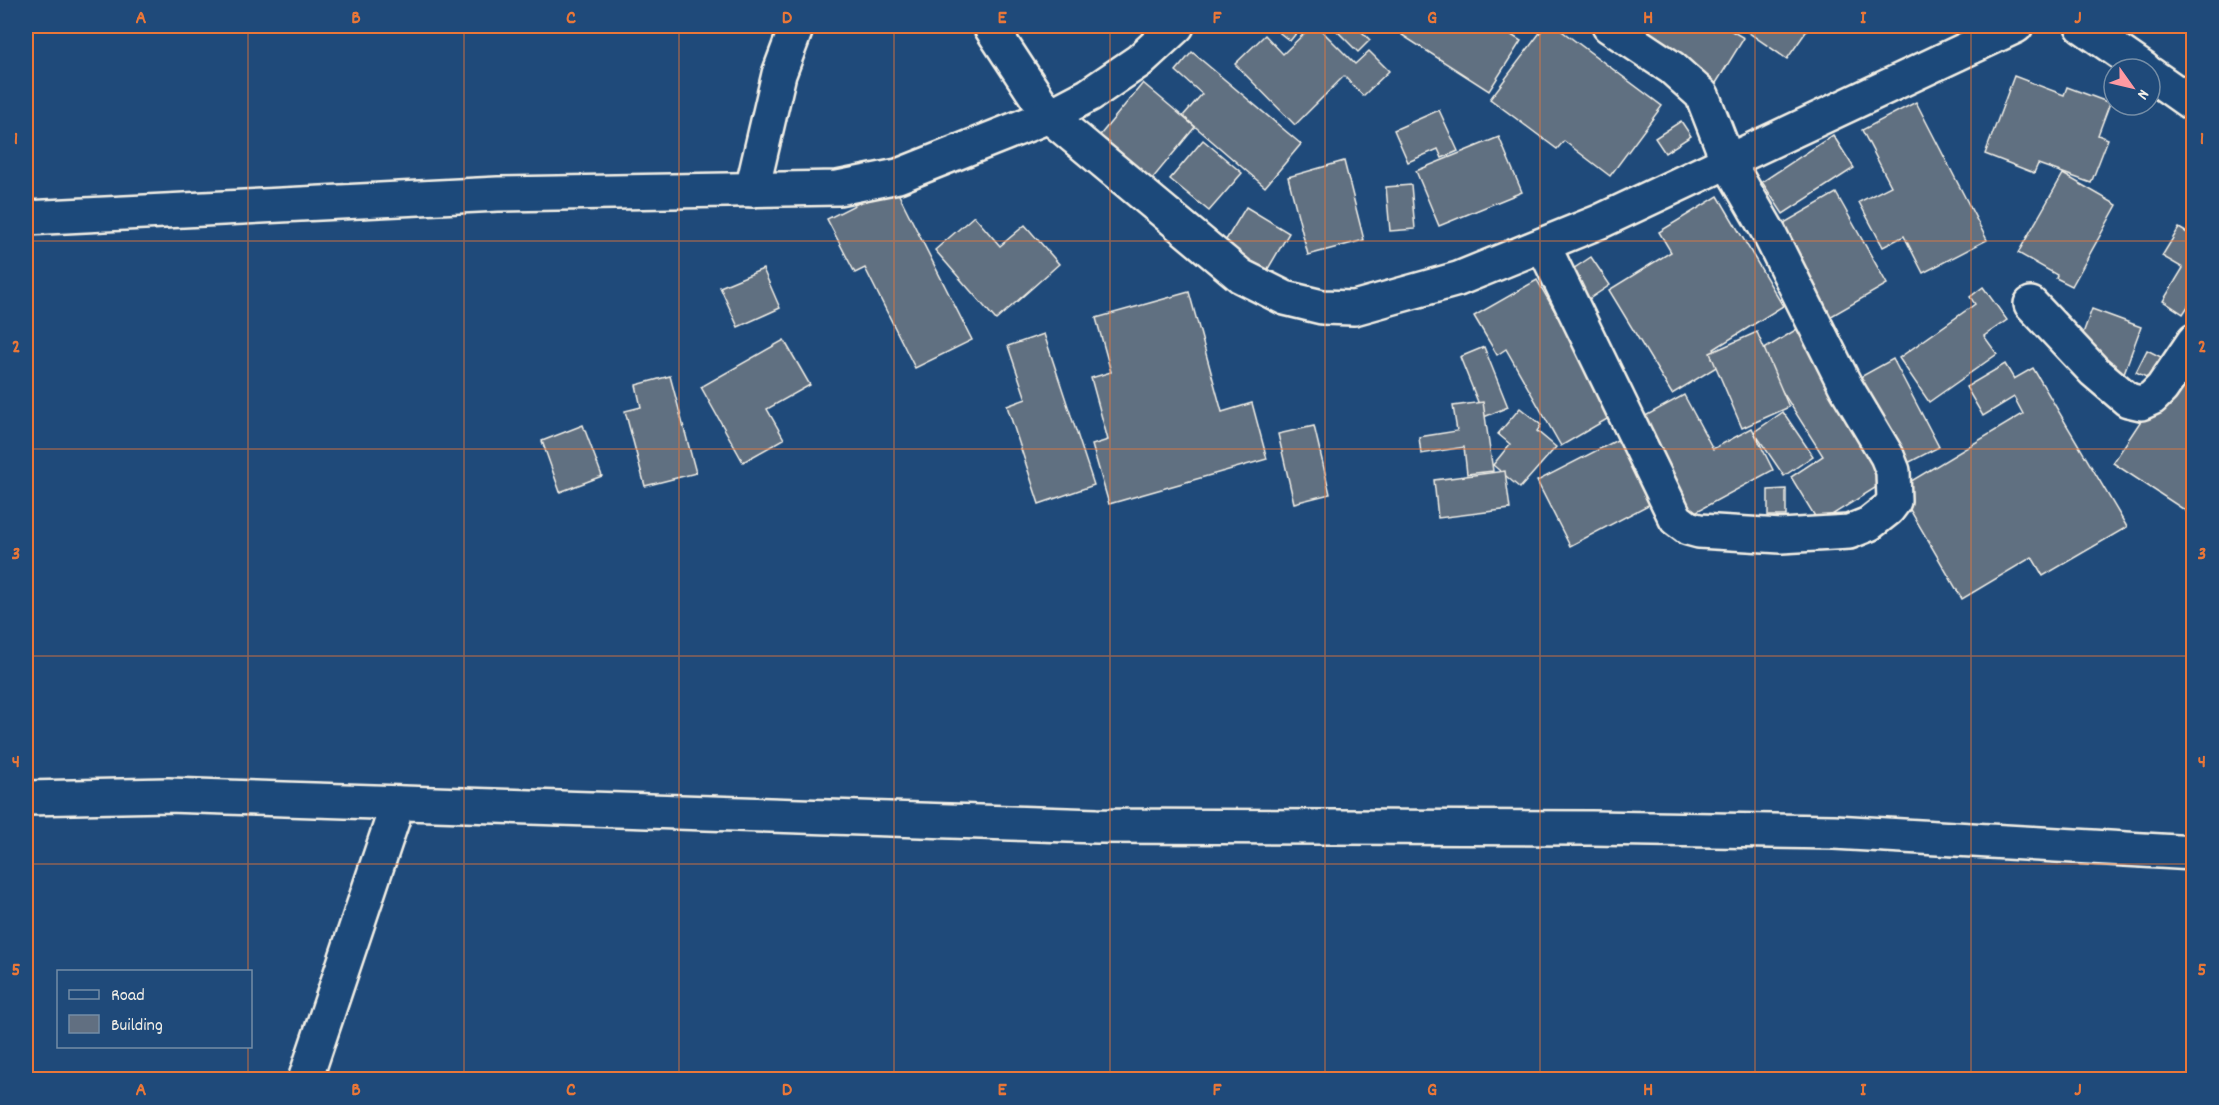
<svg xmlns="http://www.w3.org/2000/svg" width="2219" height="1105" viewBox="0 0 2219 1105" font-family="Dekko,sans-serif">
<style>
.building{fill:#616f81;stroke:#f4f1e8;stroke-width:1.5}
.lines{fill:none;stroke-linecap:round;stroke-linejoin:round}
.minor-casing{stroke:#f4f1e8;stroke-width:38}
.tertiary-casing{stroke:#f4f1e8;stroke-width:38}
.minor{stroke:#1f4a7a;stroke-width:33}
.tertiary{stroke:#1f4a7a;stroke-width:33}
.grid{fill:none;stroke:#ea7738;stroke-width:1.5;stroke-opacity:0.55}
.neatline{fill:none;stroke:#ea7738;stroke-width:2}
.grid-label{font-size:20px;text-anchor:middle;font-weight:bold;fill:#ea7738}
</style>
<rect width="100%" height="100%" fill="#1f4a7a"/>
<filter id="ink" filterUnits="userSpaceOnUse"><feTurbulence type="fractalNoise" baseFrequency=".0167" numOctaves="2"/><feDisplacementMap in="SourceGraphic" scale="12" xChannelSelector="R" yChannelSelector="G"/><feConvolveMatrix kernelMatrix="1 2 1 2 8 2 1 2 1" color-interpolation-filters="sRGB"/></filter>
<g filter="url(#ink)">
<!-- building -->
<g class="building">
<path d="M1271 26H1302L1290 41Z"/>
<path d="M1312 26H1317L1355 64 1369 51 1389 71 1363 96 1344 76 1295 125 1235 64 1265 35 1283 54Z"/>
<path d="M1332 26H1356L1370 40 1358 52Z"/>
<path d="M1408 26H1497L1521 41 1489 91 1402 35Z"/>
<path d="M1545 26H1555L1662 106 1610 176 1564 141 1557 149 1490 99Z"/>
<path d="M1642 26H1723L1744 38 1713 88 1634 38Z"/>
<path d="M1739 26H1802L1808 29 1787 59Z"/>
<path d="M1192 52 1301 144 1265 187 1183 116 1202 94 1176 71Z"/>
<path d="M2014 76 2064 95 2067 87 2110 103 2098 135 2108 139 2091 183 2038 164 2034 173 1985 154Z"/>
<path d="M1143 83 1195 127 1148 184 1096 140Z"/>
<path d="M1916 102 1987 240 1923 273 1904 236 1883 247 1859 202 1891 186 1862 130Z"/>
<path d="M1439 110 1458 151 1442 158 1438 149 1408 162 1394 130Z"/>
<path d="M1681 121 1691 136 1665 153 1655 138Z"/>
<path d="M1833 135 1854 168 1783 214 1762 182Z"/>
<path d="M1499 137 1522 192 1439 226 1416 171Z"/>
<path d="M1203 140 1242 173 1209 211 1170 179Z"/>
<path d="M1344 161 1364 240 1308 255 1288 177Z"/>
<path d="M2063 174 2117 205 2072 286 2056 278 2057 275 2018 253Z"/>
<path d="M894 185 972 340 915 368 865 268 855 273 827 219Z"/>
<path d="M1411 185 1415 229 1390 231 1386 187Z"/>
<path d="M1836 193 1887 284 1828 318 1777 227Z"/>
<path d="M1718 196 1783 306 1714 349 1723 363 1672 394 1609 290 1671 252 1659 232Z"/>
<path d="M1246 207 1289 233 1265 274 1221 248Z"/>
<path d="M974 216 1000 246 1025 225 1059 264 996 320 935 250Z"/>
<path d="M2179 228 2194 237V297L2183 314 2163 301 2183 268 2162 256Z"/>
<path d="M1591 257 1610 285 1586 301 1567 273Z"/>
<path d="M763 269 780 308 738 327 720 287Z"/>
<path d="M1537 280 1614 415 1561 446 1506 349 1497 355 1474 316Z"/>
<path d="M1983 287 2007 320 1984 336 1997 354 1929 402 1899 358 1975 304 1970 297Z"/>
<path d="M1189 292 1222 412 1252 403 1267 459 1109 504 1092 445 1108 440 1091 378 1111 372 1096 318Z"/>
<path d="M2092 309 2141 327 2124 373 2075 355Z"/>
<path d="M1797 329 1891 478 1819 523 1791 477 1823 456 1758 353Z"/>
<path d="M1757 332 1789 407 1742 428 1710 353Z"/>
<path d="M1044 334 1094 485 1039 504 1007 406 1026 399 1008 346Z"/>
<path d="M784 340 810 385 767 409 784 439 743 462 701 387Z"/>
<path d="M2190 346 2194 370V507L2189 513 2113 463Z"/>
<path d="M1484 347 1508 407 1484 417 1460 357Z"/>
<path d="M2147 350 2161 357 2150 379 2136 372Z"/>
<path d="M1893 359 1939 447 1900 467 1855 380Z"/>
<path d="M2005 364 2014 379 2033 368 2127 527 2043 576 2032 557 1962 599 1898 489 2023 414 2014 397 1983 416 1966 387Z"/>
<path d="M670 376 696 473 645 486 625 411 641 407 636 385Z"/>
<path d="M1684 395 1713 449 1752 428 1773 470 1686 517 1636 421Z"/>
<path d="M1483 402 1493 471 1467 474 1464 447 1421 454 1419 437 1457 431 1453 406Z"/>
<path d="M1520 408 1541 425 1537 431 1556 447 1520 488 1493 465 1510 444 1498 434Z"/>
<path d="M1783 412 1813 456 1784 476 1754 432Z"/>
<path d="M583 425 602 476 560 492 542 441Z"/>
<path d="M1314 426 1330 494 1294 503 1278 434Z"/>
<path d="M1621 438 1654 502 1570 546 1537 481Z"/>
<path d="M1505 471 1510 509 1438 518 1434 480Z"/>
<path d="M1786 489V516H1768V490Z"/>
</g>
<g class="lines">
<!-- minor casing -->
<g class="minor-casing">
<g id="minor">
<path d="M990 26 1049 116 1241 276 1285 298 1322 307 1354 308 1458 279 1601 221 2016 26"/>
<path d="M2082 26 2144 69"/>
<path d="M2150 74 2194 105"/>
<path d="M752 190 779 74 797 26"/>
<path d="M26 218 498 194 838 188 898 176 1049 116 1089 95 1139 61 1177 26"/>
<path d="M1543 245 1676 519 1688 528 1699 531 1781 536 1849 532 1869 524 1888 509 1894 501 1893 471 1887 456 1846 387 1769 233 1728 162 1702 95 1672 68 1609 26"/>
<path d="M2031 304 2094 371 2128 400 2141 403 2152 398 2162 388 2194 341"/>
<path d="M305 1080 398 803"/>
</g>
</g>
<!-- tertiary casing -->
<g class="tertiary-casing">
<path id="tertiary" d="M26 798 168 795 1097 826 1592 828 1834 832 2194 853"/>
</g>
<!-- minor -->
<use href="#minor" class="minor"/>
<!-- tertiary -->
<use href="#tertiary" class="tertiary"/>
</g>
</g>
<!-- grid -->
<path class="grid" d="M248 26V972M464 26V1080M679 26V1080M894 26V1080M1110 26V1080M1325 26V1080M1540 26V1080M1755 26V1080M1971 26V1080M26 241H2194M26 449H2194M26 656H2194M26 864H2194M248 1046V1080"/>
<!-- margin -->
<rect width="2219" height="1105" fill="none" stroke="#1f4a7a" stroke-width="66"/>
<!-- legend -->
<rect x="57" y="970" width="195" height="78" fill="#1f4a7a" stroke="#748da6" stroke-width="1.5"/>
<rect x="69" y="990" width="30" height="9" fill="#1f4a7a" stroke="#748da6" stroke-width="1.5"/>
<text x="111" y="1000" font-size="18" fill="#f4f1e8">Road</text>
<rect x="69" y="1015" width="30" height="18" fill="#616f81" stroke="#748da6" stroke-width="1.5"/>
<text x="111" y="1030" font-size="18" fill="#f4f1e8">Building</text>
<!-- north arrow -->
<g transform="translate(2132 87) rotate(124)"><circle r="28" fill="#1f4a7a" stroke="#748da6" stroke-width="1.5"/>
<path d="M0-4.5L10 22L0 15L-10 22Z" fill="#ff9aa2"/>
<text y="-9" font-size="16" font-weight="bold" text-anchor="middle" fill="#f4f1e8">N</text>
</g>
<rect x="33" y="33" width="2153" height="1039" class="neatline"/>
<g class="grid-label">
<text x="141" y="23">A</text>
<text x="356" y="23">B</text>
<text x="571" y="23">C</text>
<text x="787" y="23">D</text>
<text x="1002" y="23">E</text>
<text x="1217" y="23">F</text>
<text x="1432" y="23">G</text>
<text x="1648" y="23">H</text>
<text x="1863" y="23">I</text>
<text x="2078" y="23">J</text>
<text x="16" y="144">1</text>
<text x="2202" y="144">1</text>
<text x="16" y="352">2</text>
<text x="2202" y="352">2</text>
<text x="16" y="559">3</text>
<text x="2202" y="559">3</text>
<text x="16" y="767">4</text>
<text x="2202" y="767">4</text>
<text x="16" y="975">5</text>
<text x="2202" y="975">5</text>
<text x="141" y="1095">A</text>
<text x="356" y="1095">B</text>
<text x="571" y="1095">C</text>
<text x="787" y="1095">D</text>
<text x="1002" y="1095">E</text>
<text x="1217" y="1095">F</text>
<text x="1432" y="1095">G</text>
<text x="1648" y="1095">H</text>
<text x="1863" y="1095">I</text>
<text x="2078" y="1095">J</text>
</g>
</svg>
